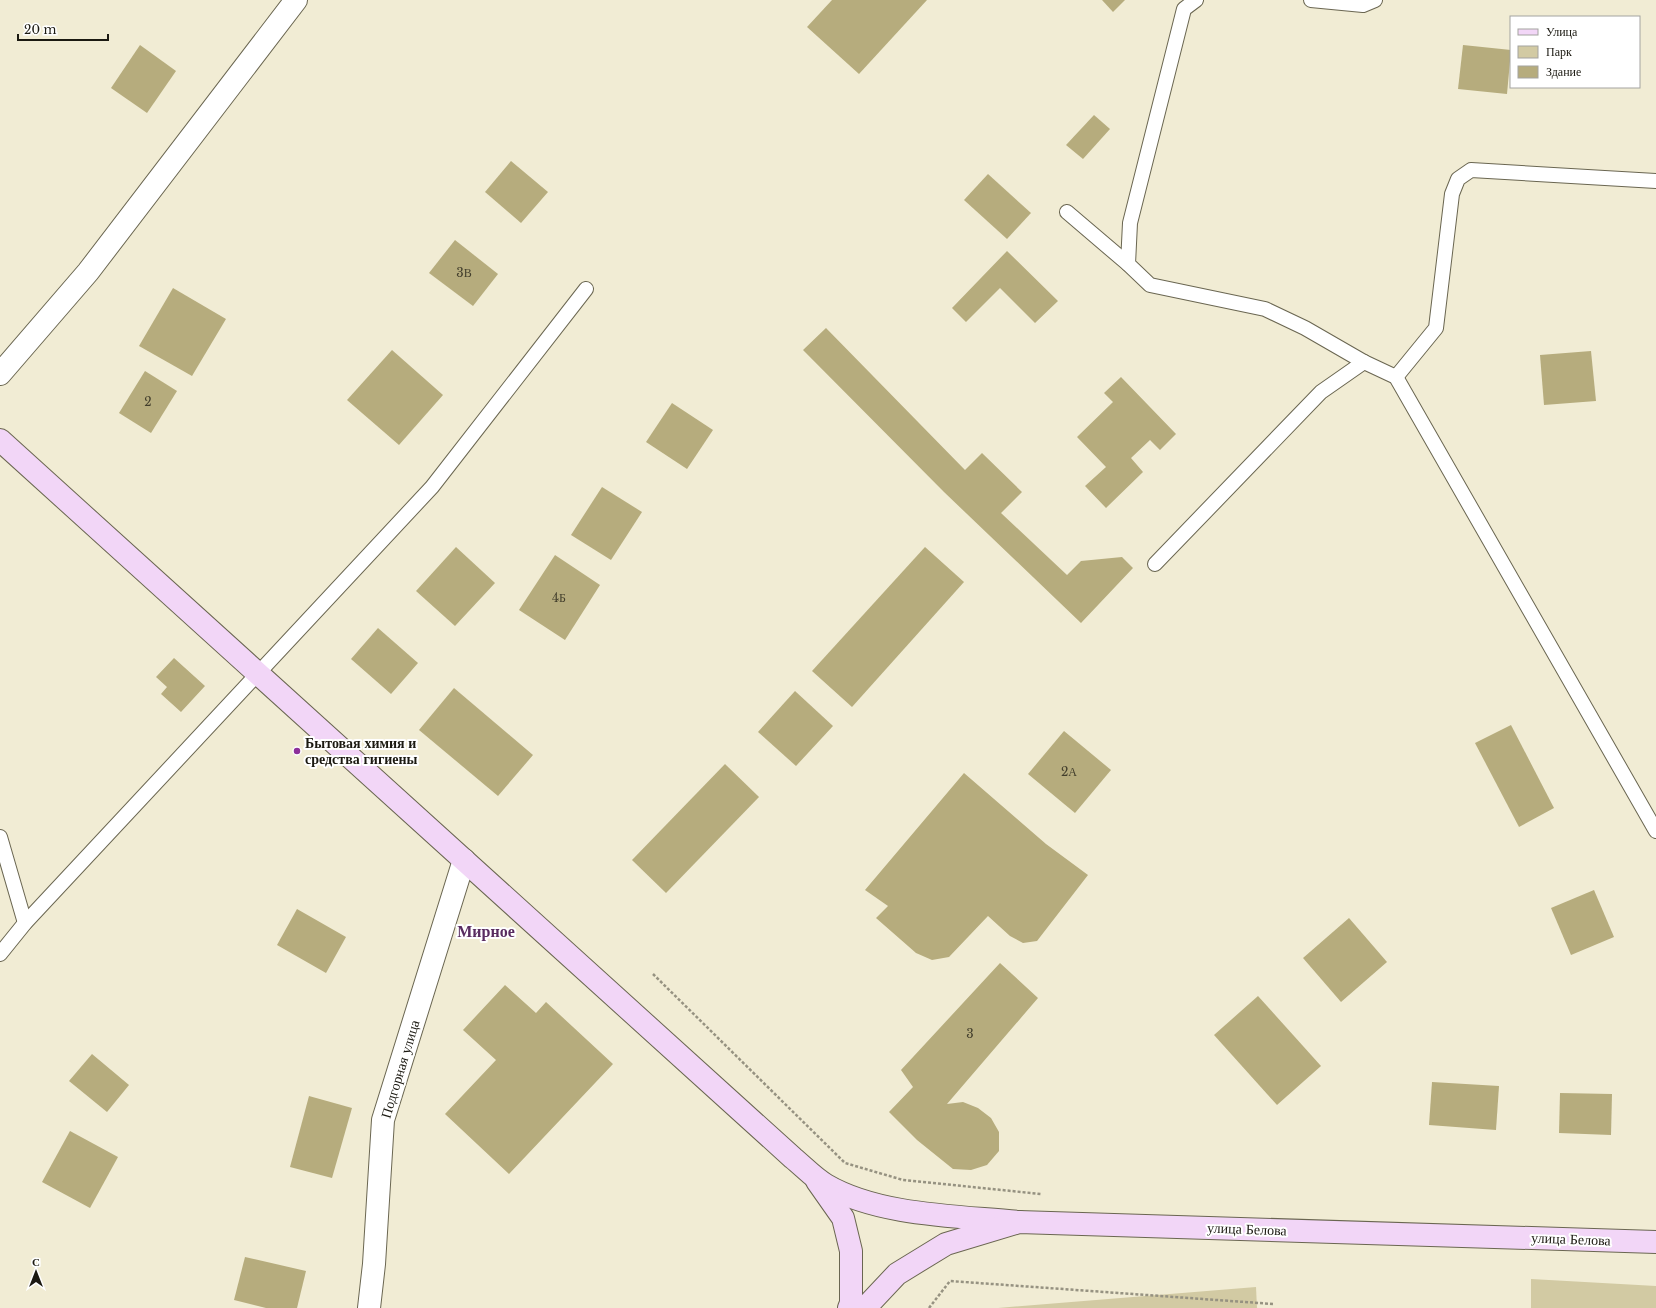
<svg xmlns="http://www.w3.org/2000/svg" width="1656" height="1308" viewBox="0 0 1656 1308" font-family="'Libre Baskerville',serif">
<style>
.green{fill:#d2caa3}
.building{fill:#b6ac7d}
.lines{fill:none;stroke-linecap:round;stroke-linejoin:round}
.service-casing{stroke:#6a6651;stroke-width:16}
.minor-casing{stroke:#6a6651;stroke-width:24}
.secondary-casing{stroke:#6a6651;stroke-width:24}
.path{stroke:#969281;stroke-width:2.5;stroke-dasharray:3 2;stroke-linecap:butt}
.service{stroke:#fff;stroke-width:14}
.minor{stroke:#fff;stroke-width:22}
.secondary{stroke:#f2d6f7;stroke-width:22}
.poi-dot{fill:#8c2f9a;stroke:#fff;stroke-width:1.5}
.labels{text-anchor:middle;stroke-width:4;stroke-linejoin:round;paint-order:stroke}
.number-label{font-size:12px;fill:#423e2c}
.poi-label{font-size:14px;font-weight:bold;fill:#1b1911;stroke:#fff;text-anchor:start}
.street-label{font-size:14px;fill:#1b1911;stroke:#fff}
.quarter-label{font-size:16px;font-weight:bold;fill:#592c60;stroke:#fff}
</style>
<rect width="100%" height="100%" fill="#f1ecd4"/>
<!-- green -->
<g class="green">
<path d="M1531 1279 1656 1286V1308H1531Z"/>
<path d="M1256 1287 1257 1308H998Z"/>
</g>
<!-- building -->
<g class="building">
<path d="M832 0H927L859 74 807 27Z"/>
<path d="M1102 0H1125L1113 12Z"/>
<path d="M140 45 176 71 147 113 111 88Z"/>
<path d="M1463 45 1511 50 1507 94 1458 89Z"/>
<path d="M1094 115 1110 129 1083 159 1066 145Z"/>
<path d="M511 161 548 192 521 223 485 192Z"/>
<path d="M988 174 1031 213 1007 239 964 200Z"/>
<path d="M455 240 498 274 473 306 429 273Z"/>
<path d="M1007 251 1058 301 1035 323 1000 288 966 322 952 308Z"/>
<path d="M173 288 226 319 192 376 139 346Z"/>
<path d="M826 328 965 470 982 453 1022 492 1001 513 1067 575 1081 561 1122 557 1133 568 1081 623 944 492 803 350Z"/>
<path d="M392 350 443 395 399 445 347 400Z"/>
<path d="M1591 351 1596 401 1544 405 1540 355Z"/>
<path d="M145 371 177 391 151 433 119 413Z"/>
<path d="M1121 377 1176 434 1160 450 1150 440 1131 458 1143 472 1106 508 1085 486 1106 467 1077 437 1113 402 1104 393Z"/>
<path d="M672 403 713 430 687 469 646 442Z"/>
<path d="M602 487 642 512 611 560 571 535Z"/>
<path d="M456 547 495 583 455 626 416 591Z"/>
<path d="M925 547 964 582 852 707 812 671Z"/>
<path d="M555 555 600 585 565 640 519 610Z"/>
<path d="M378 628 418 663 391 694 351 659Z"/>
<path d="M174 658 205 686 181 712 161 694 167 687 156 677Z"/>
<path d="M454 688 533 755 498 796 419 730Z"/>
<path d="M795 691 833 726 796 766 758 732Z"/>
<path d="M1511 725 1554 808 1519 827 1475 743Z"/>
<path d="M1064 731 1111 770 1075 813 1028 774Z"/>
<path d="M725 764 759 797 666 893 632 860Z"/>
<path d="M964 773 1046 844 1088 875 1037 941 1023 943 1010 936 988 916 949 957 932 960 916 953 876 918 888 906 865 890Z"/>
<path d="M1594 890 1614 937 1571 955 1551 908Z"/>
<path d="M297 909 346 937 326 973 277 945Z"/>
<path d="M1349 918 1387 962 1341 1002 1303 958Z"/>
<path d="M1000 963 1038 998 947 1104 963 1102 978 1108 991 1118 999 1132V1151L987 1165 971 1170 953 1169 917 1140 889 1112 913 1087 901 1070Z"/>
<path d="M505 985 536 1013 546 1002 613 1064 509 1174 445 1114 496 1060 463 1030Z"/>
<path d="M1258 996 1321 1066 1277 1105 1214 1035Z"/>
<path d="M92 1054 129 1085 107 1112 69 1081Z"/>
<path d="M1432 1082 1499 1086 1496 1130 1429 1125Z"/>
<path d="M1560 1093 1612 1094 1611 1135 1559 1133Z"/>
<path d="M309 1096 352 1108 332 1178 290 1167Z"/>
<path d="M70 1131 118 1157 90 1208 42 1182Z"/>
<path d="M245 1257 306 1271 297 1308H266L234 1300Z"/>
</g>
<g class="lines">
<!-- service casing -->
<g class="service-casing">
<g id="service">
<path d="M1196 0 1184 9 1130 223 1128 264 1150 285 1265 309 1305 328 1364 362 1396 377 1656 831"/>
<path d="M1311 0 1363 5 1375 0"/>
<path d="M1067 212 1128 264"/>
<path d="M1396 377 1436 328 1452 194 1458 179 1471 170 1656 181"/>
<path d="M1155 564 1321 392 1364 362"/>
<path d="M0 837 25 923"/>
<path d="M0 954 25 923 432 487 586 289"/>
</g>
</g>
<!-- minor casing -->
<g class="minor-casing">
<g id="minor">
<path d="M0 374 88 272 296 0"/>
<path d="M369 1308 374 1264 383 1120 464 860"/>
</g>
</g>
<!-- secondary casing -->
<g class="secondary-casing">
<g id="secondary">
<path d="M0 440 793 1158C804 1167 814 1178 826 1185 879 1216 959 1216 1019 1222"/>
<path d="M817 1181 843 1218 851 1251V1303L849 1308"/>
<path d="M865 1308 897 1274 946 1244 1019 1222 1656 1242"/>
</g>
</g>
<!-- path -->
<g class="path">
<path d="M653 974 845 1163 903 1180 1041 1194"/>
<path d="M929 1308 950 1281 1273 1304"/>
</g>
<!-- service -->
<use href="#service" class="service"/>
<!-- minor -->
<use href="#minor" class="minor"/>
<!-- secondary -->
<use href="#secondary" class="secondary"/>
</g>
<!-- markers -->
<circle class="poi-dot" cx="297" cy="751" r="4"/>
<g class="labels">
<!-- number labels -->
<g class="number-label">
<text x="464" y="277">3В</text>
<text x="148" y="406">2</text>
<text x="559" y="602">4Б</text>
<text x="1069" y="776">2А</text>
<text x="970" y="1038">3</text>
</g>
<!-- poi labels -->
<g class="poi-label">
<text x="305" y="748">Бытовая химия и<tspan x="305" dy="16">средства гигиены</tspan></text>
</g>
<!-- street labels -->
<g class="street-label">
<text transform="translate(400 1069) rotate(-73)" y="5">Подгорная улица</text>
<text transform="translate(1247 1229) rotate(2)" y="5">улица Белова</text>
<text transform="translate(1571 1239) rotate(2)" y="5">улица Белова</text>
</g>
<!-- quarter labels -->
<g class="quarter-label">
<text x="486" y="937">Мирное</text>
</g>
</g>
<!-- legend -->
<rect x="1510" y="16" width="130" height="72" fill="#ffffff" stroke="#a4a3a0"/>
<rect x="1518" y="29" width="20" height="6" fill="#f2d6f7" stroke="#a4a3a0"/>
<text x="1546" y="36" font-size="12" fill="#1b1911">Улица</text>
<rect x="1518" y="46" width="20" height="12" fill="#d2caa3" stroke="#a4a3a0"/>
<text x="1546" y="56" font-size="12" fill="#1b1911">Парк</text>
<rect x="1518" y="66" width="20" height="12" fill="#b6ac7d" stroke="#a4a3a0"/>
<text x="1546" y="76" font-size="12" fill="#1b1911">Здание</text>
<!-- north arrow -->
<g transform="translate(36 1272)" stroke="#ffffff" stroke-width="3" paint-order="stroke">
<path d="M0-3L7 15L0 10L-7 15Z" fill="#1b1911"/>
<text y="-6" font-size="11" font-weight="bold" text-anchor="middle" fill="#1b1911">С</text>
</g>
<!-- scale -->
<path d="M18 34v6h90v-6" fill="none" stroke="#1b1911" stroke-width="2"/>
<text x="24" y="34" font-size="12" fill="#1b1911" stroke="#ffffff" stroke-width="3" paint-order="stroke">20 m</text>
</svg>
